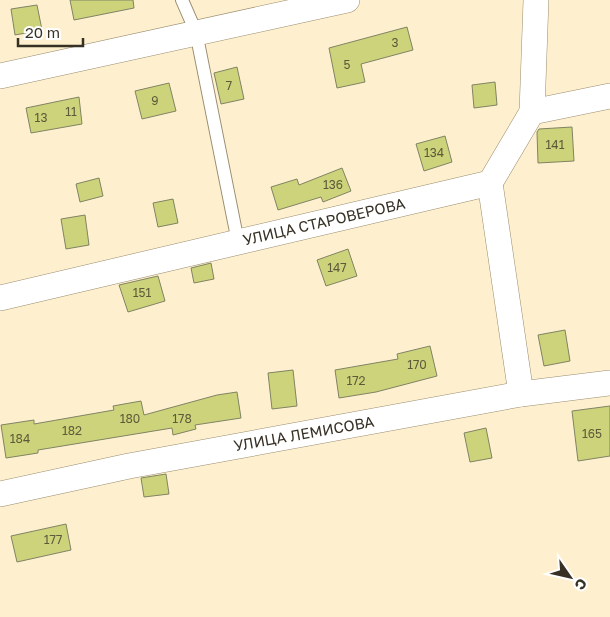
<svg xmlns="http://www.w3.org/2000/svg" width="610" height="617" viewBox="0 0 610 617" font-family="'Golos Text',sans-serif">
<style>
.building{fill:#cdd37a;stroke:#808364}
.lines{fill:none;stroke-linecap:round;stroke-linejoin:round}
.lane-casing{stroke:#9a8d6f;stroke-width:14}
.street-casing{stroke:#9a8d6f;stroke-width:26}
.lane{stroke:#fff;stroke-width:12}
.street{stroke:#fff;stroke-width:25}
.labels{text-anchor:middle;stroke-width:4;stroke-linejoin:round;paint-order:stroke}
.number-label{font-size:12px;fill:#5c5a3a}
.street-label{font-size:15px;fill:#373125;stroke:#fff}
</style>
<rect width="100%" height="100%" fill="#fef0cf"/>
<!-- building -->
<g class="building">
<path d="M70 0H133L134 8 74 20Z"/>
<path d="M37 5 42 30 15 35 11 9Z"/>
<path d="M407 27 413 50 361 64 365 82 337 88 329 48Z"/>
<path d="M237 67 244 99 221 104 214 73Z"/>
<path d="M495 82 497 105 474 108 472 85Z"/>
<path d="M169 83 176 111 142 119 135 91Z"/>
<path d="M79 97 82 124 31 133 26 108Z"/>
<path d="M572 127 574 161 538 163 537 132 539 129Z"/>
<path d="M445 136 452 162 424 171 416 144Z"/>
<path d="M342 168 351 191 323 202 321 197 278 210 271 187 297 179 299 185Z"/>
<path d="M99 178 103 196 80 202 76 184Z"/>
<path d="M173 199 178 223 158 227 153 203Z"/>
<path d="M85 215 89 245 66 249 61 219Z"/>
<path d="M348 249 357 276 326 286 317 260Z"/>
<path d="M211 263 214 279 194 283 191 268Z"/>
<path d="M158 276 165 301 128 312 119 285Z"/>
<path d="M565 330 570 361 544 366 538 335Z"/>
<path d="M430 346 437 376 376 392 339 398 335 370 398 359 397 354Z"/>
<path d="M293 370 297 406 272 409 268 373Z"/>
<path d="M237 392 241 418 195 425 196 429 173 435 172 428 38 450V453L6 458 1 425 34 420V424L114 410 113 406 141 401 144 415 217 395Z"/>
<path d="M610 406V456L578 461 572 411Z"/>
<path d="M486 428 492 458 470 462 464 433Z"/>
<path d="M166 474 169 494 144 497 141 478Z"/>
<path d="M66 524 71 550 17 562 11 536Z"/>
</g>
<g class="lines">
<!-- lane casing -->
<g class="lane-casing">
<path id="lane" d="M182 0 196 32 238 242"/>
</g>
<!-- street casing -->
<g class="street-casing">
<g id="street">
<path d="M0 76 347 0"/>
<path d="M532 112 536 0"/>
<path d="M490 183 521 394"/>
<path d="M0 298 490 183 532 112 610 96"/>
<path d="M0 494 129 466 521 394 610 383"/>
</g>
</g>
<!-- lane -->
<use href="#lane" class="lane"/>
<!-- street -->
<use href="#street" class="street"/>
</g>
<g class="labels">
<!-- number labels -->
<g class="number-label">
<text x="395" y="47">3</text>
<text x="347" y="69">5</text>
<text x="229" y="90">7</text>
<text x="155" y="105">9</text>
<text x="71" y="116">11</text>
<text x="41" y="122">13</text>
<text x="555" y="149">141</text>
<text x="434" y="157">134</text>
<text x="333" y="189">136</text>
<text x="337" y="272">147</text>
<text x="142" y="297">151</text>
<text x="417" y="369">170</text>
<text x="356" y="385">172</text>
<text x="130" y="423">180</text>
<text x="182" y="423">178</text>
<text x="72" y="435">182</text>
<text x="592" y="438">165</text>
<text x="20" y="443">184</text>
<text x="53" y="544">177</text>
</g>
<!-- street labels -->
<g class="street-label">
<text transform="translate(324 222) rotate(-13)" y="5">УЛИЦА СТАРОВЕРОВА</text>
<text transform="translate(304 434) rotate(-10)" y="5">УЛИЦА ЛЕМИСОВА</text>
</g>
</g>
<!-- north arrow -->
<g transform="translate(570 577) rotate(124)" stroke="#ffffff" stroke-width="4" paint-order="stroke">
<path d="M0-4L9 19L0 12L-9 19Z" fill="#373125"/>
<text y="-8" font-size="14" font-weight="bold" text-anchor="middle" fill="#373125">С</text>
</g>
<!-- scale -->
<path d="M18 38v8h65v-8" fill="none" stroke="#373125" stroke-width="2.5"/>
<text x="25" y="38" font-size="15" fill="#373125" stroke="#ffffff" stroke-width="4" paint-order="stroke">20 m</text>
</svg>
